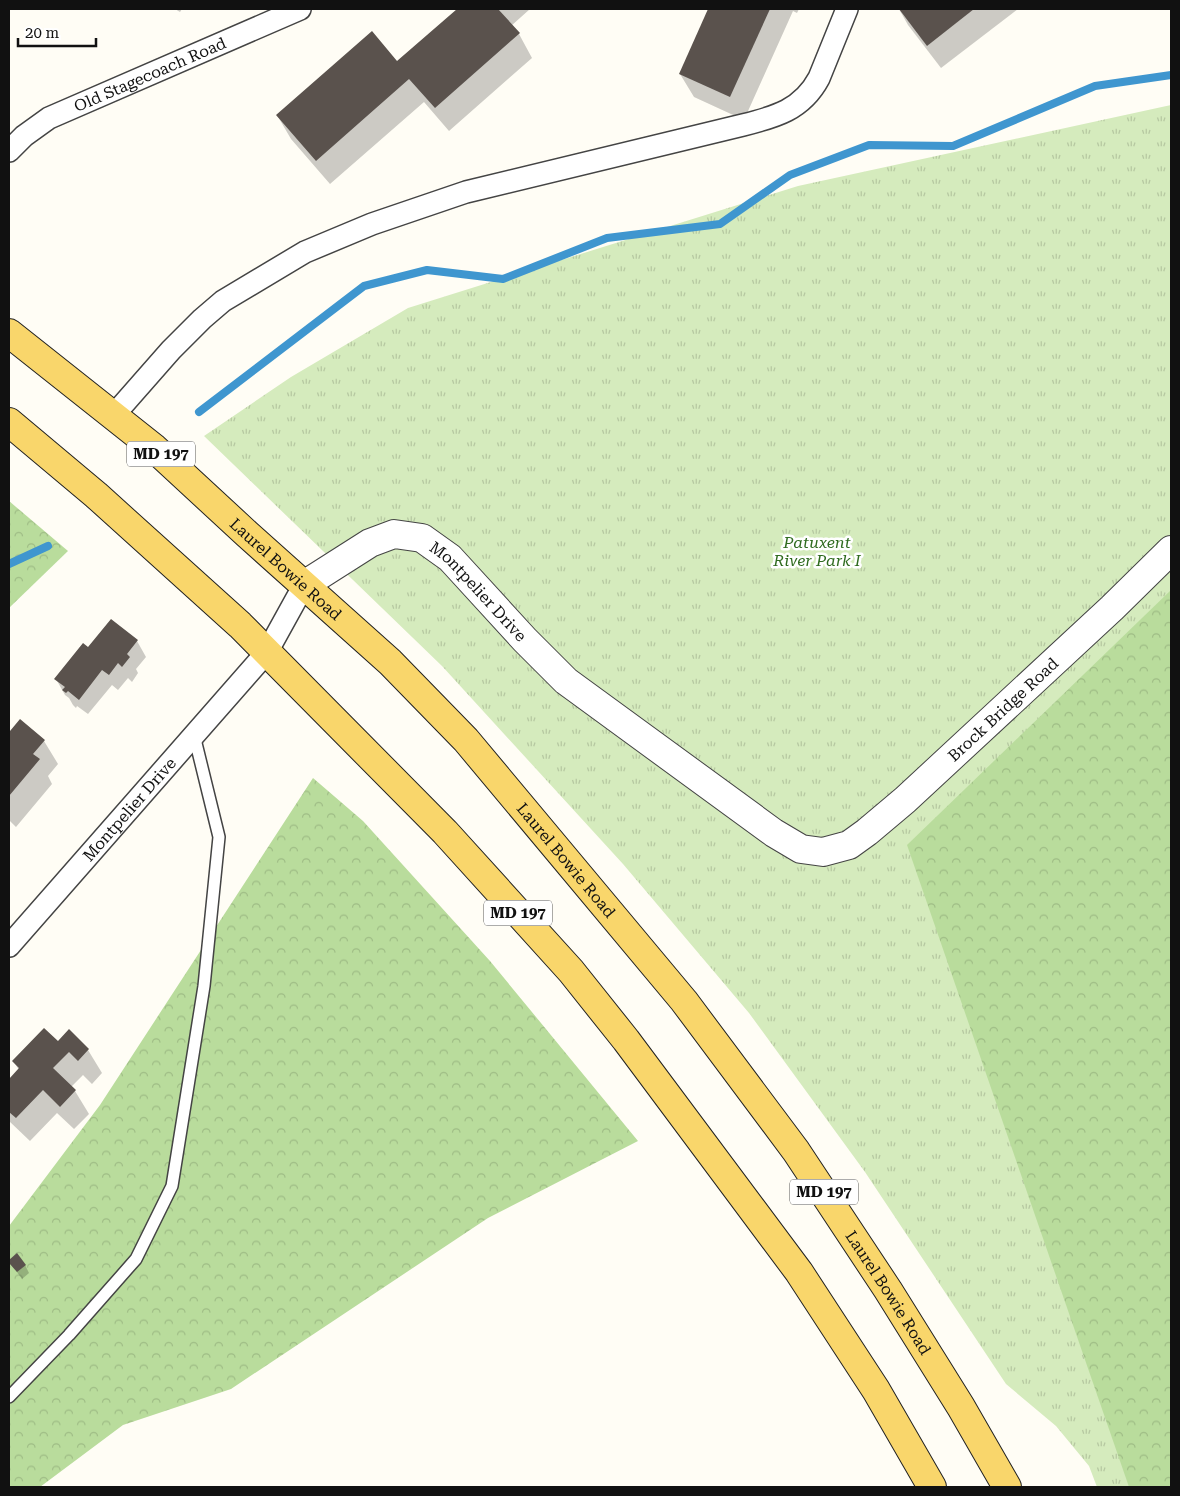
<svg xmlns="http://www.w3.org/2000/svg" width="1180" height="1496" viewBox="0 0 1180 1496" font-family="'Roboto Serif',serif">
<style>
.grass{fill:url(#grass-tufts)}
.forest{fill:url(#forest-crowns)}
.shadow{fill:#0003}
.lines{fill:none;stroke-linecap:round;stroke-linejoin:round}
.stream{stroke:#3f96cf;stroke-width:8}
.building{fill:#5a524d}
.service-casing{stroke:#444;stroke-width:14}
.minor-casing{stroke:#444;stroke-width:24}
.tertiary-casing{stroke:#444;stroke-width:30}
.primary-casing{stroke:#222;stroke-width:30}
.service{stroke:#fff;stroke-width:11}
.minor{stroke:#fff;stroke-width:21}
.tertiary{stroke:#fff;stroke-width:28}
.primary{stroke:#f9d66b;stroke-width:28}
.labels{text-anchor:middle;stroke-width:5;stroke-linejoin:round;paint-order:stroke}
.shield{fill:#fff;stroke:#585858;stroke-width:1}
.shield-label{font-size:15px;font-weight:bold;fill:#111}
.street-label{font-size:16px;fill:#111;stroke:#fff}
.park-label{font-size:16px;font-style:italic;fill:#2f6b1f;stroke:#fff}
</style>
<defs>
<pattern id="grass-tufts" width="24" height="20" patternUnits="userSpaceOnUse" patternTransform="scale(1.25)"><rect width="24" height="20" fill="#d5ebbd"/><path d="M3 7l-1-3M5 7V3M7 7l1-3M15 17l-1-3M17 17v-4M19 17l1-3" fill="none" stroke="#b6c8a1"/></pattern>
<pattern id="forest-crowns" width="20" height="18" patternUnits="userSpaceOnUse" patternTransform="scale(1.25)"><rect width="20" height="18" fill="#b9dc9c"/><path d="M2 6a3 3 0 1 1 6 0M12 15a3 3 0 1 1 6 0" fill="none" stroke="#9ebc85"/></pattern>
</defs>
<rect width="100%" height="100%" fill="#fffdf5"/>
<!-- grass -->
<path class="grass" d="M1171 105V1487H1097L1089 1466 1056 1426 1006 1384 865 1172 749 1013 623 864 442 666 204 436 291 377 408 308 798 186Z"/>
<!-- forest -->
<g class="forest">
<path d="M9 501 68 551 9 608Z"/>
<path d="M1171 590V1487H1129L907 845Z"/>
<path d="M313 778 363 821 490 961 638 1141 488 1218 231 1389 123 1425 40 1487H9V1226L100 1105Z"/>
</g>
<!-- shadow -->
<g class="shadow">
<path d="M175 9H182L180 12Z"/>
<path d="M459 9H530L511 26 519 34 532 58 449 131 424 102 330 184 291 139 277 115 397 62Z"/>
<path d="M709 9H799L797 13 793 11 744 120 694 97 680 74Z"/>
<path d="M899 9H1018L941 68 908 25Z"/>
<path d="M137 641 146 657 136 669 138 673 132 682 128 678 118 690 112 685 88 714 77 706 76 708 73 705 69 698 65 695 56 679 89 649Z"/>
<path d="M9 731 44 741 58 764 48 776 52 784 16 827 9 820Z"/>
<path d="M58 1043 88 1050 102 1073 92 1084 83 1075 71 1087 75 1091 89 1114 74 1129 57 1113 30 1141 9 1121V1080L19 1070 14 1062Z"/>
<path d="M9 1261 25 1265 29 1273 22 1279Z"/>
</g>
<g class="lines">
<!-- stream -->
<g class="stream">
<path d="M199 412 364 286 427 270 503 279 607 238 720 224 790 175 869 145 953 146 1095 86 1171 75"/>
<path d="M9 564 48 546"/>
</g>
</g>
<!-- building -->
<g class="building">
<path d="M457 9H498L520 33 435 108 409 79 316 161 276 115 372 31 397 61Z"/>
<path d="M708 9H770L730 97 679 74Z"/>
<path d="M899 9H974L927 46Z"/>
<path d="M111 619 138 640 127 654 130 657 122 667 118 663 109 675 102 670 79 700 68 691 66 693 62 690 65 687 54 679 83 643 88 647Z"/>
<path d="M20 719 45 740 33 754 40 759 9 796V730L10 731Z"/>
<path d="M44 1028 58 1041 69 1029 89 1049 78 1061 69 1052 53 1068 76 1090 60 1107 43 1090 16 1118 9 1112V1079L19 1068 12 1061Z"/>
<path d="M17 1253 26 1265 17 1272 9 1263V1260Z"/>
</g>
<g class="lines">
<!-- service casing -->
<g class="service-casing">
<path id="service" d="M9 1397 69 1335 136 1259 172 1186 204 986 219 837 194 735"/>
</g>
<!-- minor casing -->
<g class="minor-casing">
<g id="minor">
<path id="s1" d="M9 151 24 136 49 118 300 9"/>
<path d="M113 416 171 350 202 319 223 301 305 252 372 224 466 192 743 125C775 117 802 110 819 78L847 9"/>
<path id="s2" d="M9 946 267 652 304 585"/>
</g>
</g>
<!-- tertiary casing -->
<g class="tertiary-casing">
<g id="tertiary">
<path id="s3" d="M304 585 370 543 394 534 422 538 450 558 525 640 566 681 774 833 801 849 823 852 849 845 867 832 905 800 1112 608 1171 550"/>
</g>
</g>
<!-- primary casing -->
<g class="primary-casing">
<g id="primary">
<path id="s4" d="M9 333 154 448 247 534 390 662 466 740 684 1001 796 1151 888 1290 961 1407 1007 1487"/>
<path d="M9 422 96 495 240 625 445 832 571 971 626 1040 799 1272 876 1390 932 1487"/>
</g>
</g>
<!-- service -->
<use href="#service" class="service"/>
<!-- minor -->
<use href="#minor" class="minor"/>
<!-- tertiary -->
<use href="#tertiary" class="tertiary"/>
<!-- primary -->
<use href="#primary" class="primary"/>
</g>
<g class="labels">
<!-- shield labels -->
<g class="shield">
<rect x="127" y="441.5" width="68" height="25" rx="4"/>
<rect x="484" y="900.5" width="68" height="25" rx="4"/>
<rect x="790" y="1179.5" width="68" height="25" rx="4"/>
</g>
<g class="shield-label">
<text x="161" y="459">MD 197</text>
<text x="518" y="918">MD 197</text>
<text x="824" y="1197">MD 197</text>
</g>
<!-- street labels -->
<g class="street-label">
<text dy="6" stroke="none"><textPath href="#s1" startOffset="162">Old Stagecoach Road</textPath></text>
<text dy="6" stroke="none"><textPath href="#s4" startOffset="364">Laurel Bowie Road</textPath></text>
<text dy="6" stroke="none"><textPath href="#s3" startOffset="210">Montpelier Drive</textPath></text>
<text dy="6" stroke="none"><textPath href="#s3" startOffset="879">Brock Bridge Road</textPath></text>
<text dy="6" stroke="none"><textPath href="#s2" startOffset="182">Montpelier Drive</textPath></text>
<text dy="6" stroke="none"><textPath href="#s4" startOffset="769">Laurel Bowie Road</textPath></text>
<text dy="6" stroke="none"><textPath href="#s4" startOffset="1309">Laurel Bowie Road</textPath></text>
</g>
<!-- park labels -->
<g class="park-label">
<text x="817" y="548">Patuxent<tspan x="817" dy="18">River Park I</tspan></text>
</g>
</g>
<!-- border -->
<rect width="1180" height="1496" fill="none" stroke="#111111" stroke-width="20"/>
<!-- scale -->
<path d="M18 38v8h78v-8" fill="none" stroke="#111111" stroke-width="2.5"/>
<text x="25" y="38" font-size="15" fill="#111111" stroke="#ffffff" stroke-width="4" paint-order="stroke">20 m</text>
</svg>
